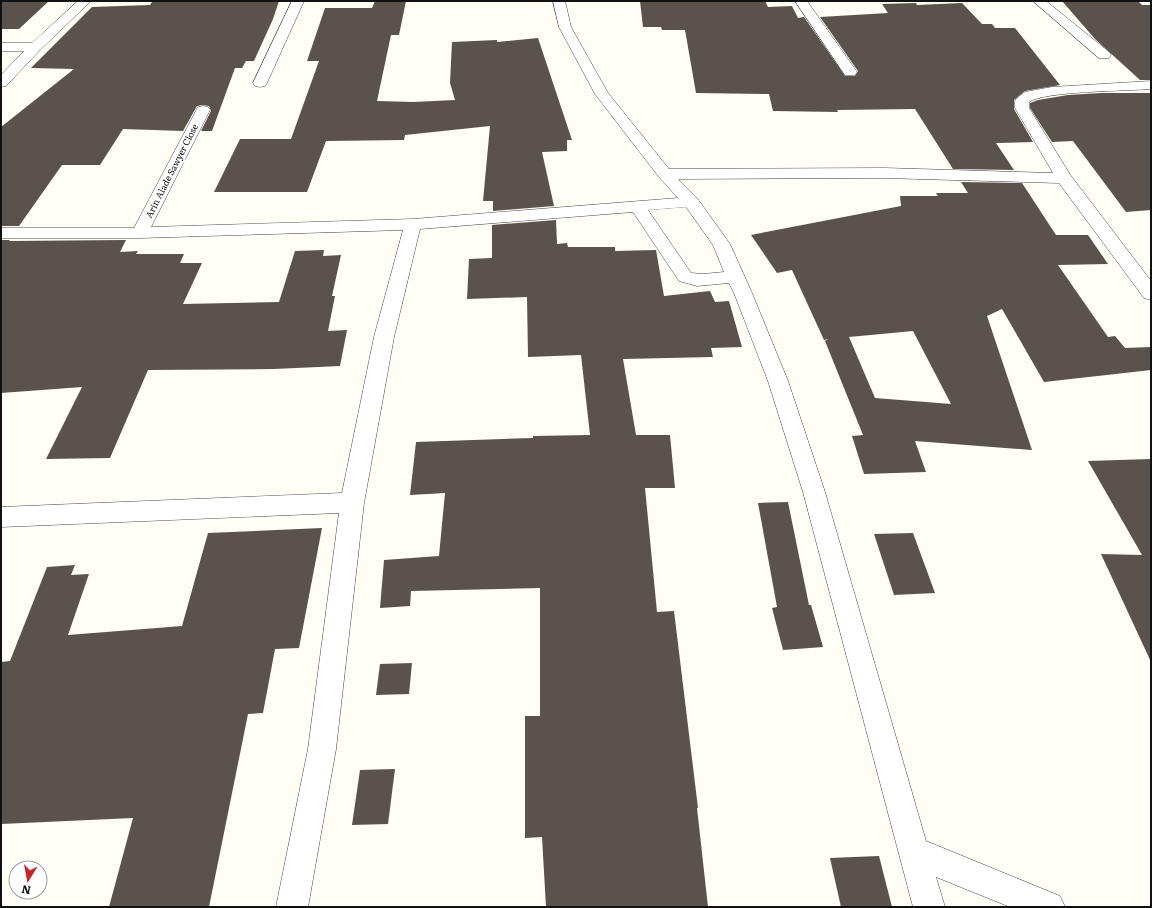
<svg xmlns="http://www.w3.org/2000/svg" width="1152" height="908" viewBox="0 0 1152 908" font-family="Literata,serif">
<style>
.building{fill:#5a524d;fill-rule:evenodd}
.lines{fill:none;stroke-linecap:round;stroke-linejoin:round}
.minor-casing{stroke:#444;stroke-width:1}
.minor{fill:#fff;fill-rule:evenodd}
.labels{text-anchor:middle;stroke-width:4;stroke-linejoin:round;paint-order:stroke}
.far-street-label{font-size:9px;fill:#111;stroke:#fff}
</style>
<rect width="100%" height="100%" fill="#fffdf5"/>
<!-- building -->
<g class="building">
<path d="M1 1H49L19 29H1Z"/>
<path d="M206 1H279L273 19 254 61H246L242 68H235L212 131H201L211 111 209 106 203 105 197 106 183 131 123 129 100 165H62L19 226H1V127L74 69 31 68 92 7 150 5 152 2Z"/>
<path d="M375 1H406L399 35H391L377 101 413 102 455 100 450 83 452 42 497 40V42L538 38 572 140H567V151L542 152 554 206 493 211V201H483L490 126 405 135 404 140 326 141 307 192H214L240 139H291L319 61H307L325 8H372Z"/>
<path d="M640 1H765L768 7 792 6 798 18 804 17 845 76H855L858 71 820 17 888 13 882 4 916 3 917 5 962 3 982 24H992L995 28H1015L1060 85 1025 91 1014 100V109L1033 142 996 143 1014 170 953 169 915 109 837 110 838 112 773 111 769 94 696 93 685 30H662L661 27H643Z"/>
<path d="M1062 1H1138L1142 5H1151V80H1140L1095 39Z"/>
<path d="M1101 93H1151V210L1126 212 1073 141 1052 142 1030 108V103L1038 100 1068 95Z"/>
<path d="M961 182 1022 183 1056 235H1088L1108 264 1058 265 1108 337 1115 336 1125 348 1151 347V370L1044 382 1002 309 987 316 1032 450 915 441 926 472 864 474 852 436 863 435 825 341 828 339 824 340 792 270 777 273 751 235 901 206 900 196H938L936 193H968ZM913 331 951 404 875 398 849 337Z"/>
<path d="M556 220 557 244 567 243 568 247H615V251L656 250 664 296 710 291 715 302 729 301 742 347 711 348 713 357 623 359 636 435H670L675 488H645L657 612 674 611 698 808H697L708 907H546L542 837 525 838V716H540V588L411 591 410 606 380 608 384 560 439 556 445 493 410 495 416 442 533 438V436L590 435 581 355 528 357 527 297 467 299 469 259 492 258V225Z"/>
<path d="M1 240H10L9 241 126 240 120 252 138 251 136 254H184L180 263H202L183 304 279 302 295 251 324 250 323 256 341 255 332 296H335L328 331 347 330 340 366 274 369 148 370 110 458 46 459 82 387 1 393Z"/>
<path d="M1151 459V662L1101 554 1142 555 1088 461Z"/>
<path d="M788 502 809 605H811L823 647 783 650 772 608 777 607 758 503Z"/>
<path d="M322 528 299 648 275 649 263 713 248 714 209 907H109L133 818 1 824V662L10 661 47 567 75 565 71 575 89 574 68 635 182 626 208 533Z"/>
<path d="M913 533 935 593 894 595 874 534Z"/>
<path d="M412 663 409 694 376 695 380 664Z"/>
<path d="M395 769 388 824 352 825 360 770Z"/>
<path d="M879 856 892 907H841L830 858Z"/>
</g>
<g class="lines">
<!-- minor casing -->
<g class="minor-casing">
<g id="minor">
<path d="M78 1H91L40 50 6 86 1 87V75L24 51H1V43H32Z"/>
<path d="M292 1H304L267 83 265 86 260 87 255 86 253 83Z"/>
<path d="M553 1H565L571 27 608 93 669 169 884 168 1053 173 1015 108V101L1017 98 1025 92 1030 91 1052 87 1151 81V89C1128 91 1044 91 1029 102V108L1071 176 1151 281V300L1144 298 1059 183 884 178 678 179 697 198 730 244 752 293 788 381 825 492 926 841 1060 896 1065 907H1010L936 877 945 907H913L803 492 768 381 734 293 729 283 697 286 679 281 633 212 420 229 394 337 364 503 336 749 308 907H276L308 749 339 513 1 527V507L342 493 374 337 403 230 140 238H1V228H134L198 107 203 106 208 107 210 110 151 227 413 219 678 198 659 177 595 94 559 27ZM686 207 713 245 724 272 703 274 691 273 648 210Z"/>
<path d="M795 1H807L857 72 855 75H845Z"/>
<path d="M1033 1H1046L1109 52 1111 55 1109 58H1099Z"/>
</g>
</g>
<!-- minor -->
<use href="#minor" class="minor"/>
</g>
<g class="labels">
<!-- far-street labels -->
<g class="far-street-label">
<text transform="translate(172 171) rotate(-63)" y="3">Arin Alade Sawyer Close</text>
</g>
</g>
<!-- border -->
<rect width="1152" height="908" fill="none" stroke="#111111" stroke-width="4"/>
<!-- north arrow -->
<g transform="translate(28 880) rotate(191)"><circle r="19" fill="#ffffff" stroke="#a0a0a0"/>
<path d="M0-3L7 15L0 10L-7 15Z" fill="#c4262e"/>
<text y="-6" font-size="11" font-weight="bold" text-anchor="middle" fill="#111111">N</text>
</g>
</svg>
